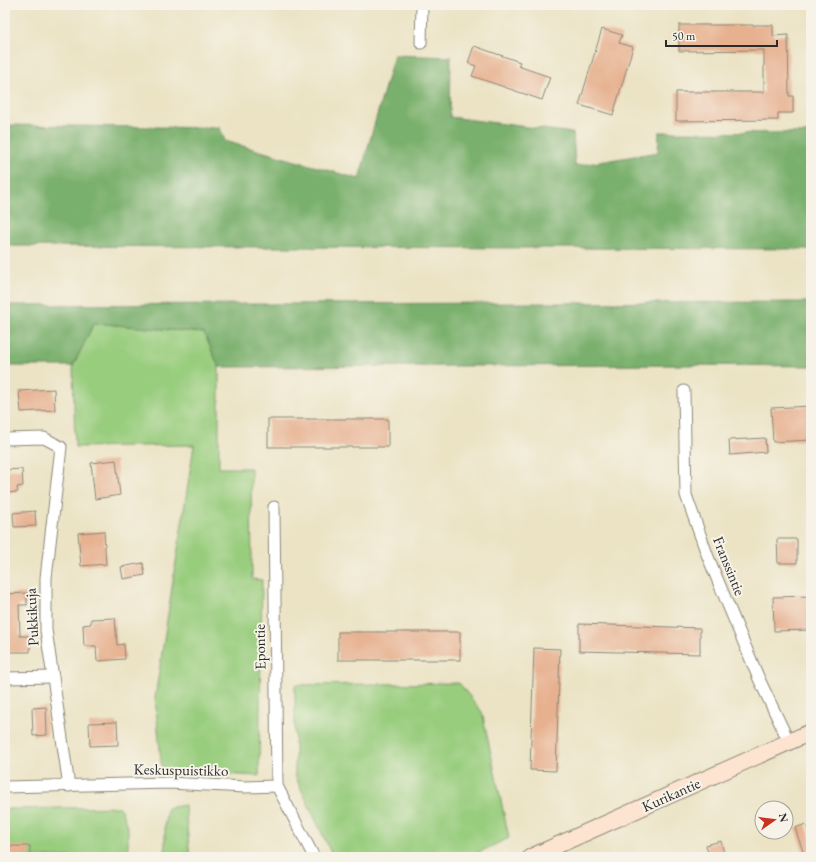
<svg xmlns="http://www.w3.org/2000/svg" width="816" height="862" viewBox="0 0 816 862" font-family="'EB Garamond',serif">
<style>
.green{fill:#99cd7e;stroke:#627c54}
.forest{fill:#7ab06d;stroke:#526e4c}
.building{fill:#e7b190}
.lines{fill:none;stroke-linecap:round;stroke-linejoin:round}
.street-casing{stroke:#8b8778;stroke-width:13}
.secondary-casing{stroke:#8b8778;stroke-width:18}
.street{stroke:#fff;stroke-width:11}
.secondary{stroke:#fde4d1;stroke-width:16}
.labels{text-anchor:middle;stroke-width:4;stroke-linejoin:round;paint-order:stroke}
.street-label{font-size:15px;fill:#2b2b2b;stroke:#f7f3e8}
</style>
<rect width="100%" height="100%" fill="#f7f3e8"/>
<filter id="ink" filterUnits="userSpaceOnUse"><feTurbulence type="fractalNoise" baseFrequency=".025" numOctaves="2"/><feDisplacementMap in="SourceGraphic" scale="8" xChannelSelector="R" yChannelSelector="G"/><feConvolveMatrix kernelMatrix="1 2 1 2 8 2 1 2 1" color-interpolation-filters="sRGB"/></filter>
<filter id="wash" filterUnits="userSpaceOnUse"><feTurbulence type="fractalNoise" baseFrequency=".012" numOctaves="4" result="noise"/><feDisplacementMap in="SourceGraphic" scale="16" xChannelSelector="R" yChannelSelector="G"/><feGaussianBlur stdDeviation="0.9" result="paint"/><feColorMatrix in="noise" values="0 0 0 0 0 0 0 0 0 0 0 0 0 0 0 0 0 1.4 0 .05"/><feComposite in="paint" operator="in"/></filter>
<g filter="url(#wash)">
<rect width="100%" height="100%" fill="#ebe3c4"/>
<!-- green -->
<g class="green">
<path d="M94 323 204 333 219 367V468H251L252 579 262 580 259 776 162 771 155 698 194 445 75 447 73 366Z"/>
<path d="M459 683 482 712 509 838 469 857H333L295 776V685Z"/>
<path d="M185 805 190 857H5V809L120 807 128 828V852H165V822L167 808Z"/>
</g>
<!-- forest -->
<g class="forest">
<path d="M394 55 451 57 450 117 573 133 575 166 658 152 659 132 811 133V249L5 246V125L220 128 225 141 359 179Z"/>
<path d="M811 302V366L695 365 219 367 204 333 94 323 73 366H5V305Z"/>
</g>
<g id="blocks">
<!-- building -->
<g class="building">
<path d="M679 25H773V36L788 35 789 96H793V113H778V120L676 121V92H764V50L679 51Z"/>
<path d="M602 29 622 35 619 43 633 47 613 115 579 105Z"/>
<path d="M474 46 520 62 518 66 550 77 542 100 472 76 476 66 468 63Z"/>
<path d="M54 389 55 410 21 412 19 391Z"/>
<path d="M811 406V440L773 442 771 408Z"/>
<rect x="268" y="419" width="120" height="28"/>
<path d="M765 438 766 452 730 455 729 440Z"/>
<path d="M116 460 120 495 95 499 91 463Z"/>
<path d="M22 469 23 486 17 487 18 492 5 493V470Z"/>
<path d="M35 511 36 526 14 527 13 513Z"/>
<path d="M104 531 106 564 81 566 78 533Z"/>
<path d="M777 539H797V563H778Z"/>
<path d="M143 563 145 575 123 579 121 567Z"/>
<path d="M27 593V605H19L20 636H30V652H5V594Z"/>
<path d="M811 596V630L774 631 773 597Z"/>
<path d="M115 618 117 645 124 644 125 659 97 661 96 646H84L83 625 91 624V619Z"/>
<path d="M579 624 700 628V654L579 651Z"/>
<rect x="338" y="632" width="122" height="28"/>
<path d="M534 648 560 649 556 771 530 770Z"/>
<path d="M46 707 47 735 33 736 32 708Z"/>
<path d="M117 722 118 745 90 746 89 723Z"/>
<path d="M806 824 811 840V857H805L795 828Z"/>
<path d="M721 841 725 857H709L706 845Z"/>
<rect x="5" y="846" width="25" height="11"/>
</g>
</g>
</g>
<g filter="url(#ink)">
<use href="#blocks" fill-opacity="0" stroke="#8b8778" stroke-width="1"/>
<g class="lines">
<!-- street casing -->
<g class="street-casing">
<g id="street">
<path d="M421 43 422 5"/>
<path d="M684 391 686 495 708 557 759 679 789 742"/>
<path d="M5 439 44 438 61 447 46 578V630L69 786"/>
<path d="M274 507 277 786 314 857"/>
<path d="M5 678 53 677"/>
<path d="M5 787 169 783 245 787 277 786"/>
</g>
</g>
<!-- secondary casing -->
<g class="secondary-casing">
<path id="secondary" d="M531 857 811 732"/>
</g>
<!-- street -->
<use href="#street" class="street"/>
<!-- secondary -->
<use href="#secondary" class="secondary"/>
</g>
</g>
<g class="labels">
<!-- street labels -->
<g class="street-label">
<text transform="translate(729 566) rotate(68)" y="5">Franssintie</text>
<text transform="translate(32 617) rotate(-93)" y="5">Pukkikuja</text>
<text transform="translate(260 647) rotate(-91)" y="5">Epontie</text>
<text transform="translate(181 770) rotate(1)" y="5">Keskuspuistikko</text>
<text transform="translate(671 795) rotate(-24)" y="5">Kurikantie</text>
</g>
</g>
<!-- margin -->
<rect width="816" height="862" fill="none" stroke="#f7f3e8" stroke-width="20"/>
<!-- north arrow -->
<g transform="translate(774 820) rotate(76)"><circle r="19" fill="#f7f3e8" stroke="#a5a39c"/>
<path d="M0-3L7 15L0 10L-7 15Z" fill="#c8321e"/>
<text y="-6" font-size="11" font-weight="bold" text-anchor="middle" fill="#2b2b2b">N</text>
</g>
<!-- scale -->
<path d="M666 40v6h111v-6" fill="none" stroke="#2b2b2b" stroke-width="2"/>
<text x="672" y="40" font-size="12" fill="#2b2b2b" stroke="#f7f3e8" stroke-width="3" paint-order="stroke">50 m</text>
</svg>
